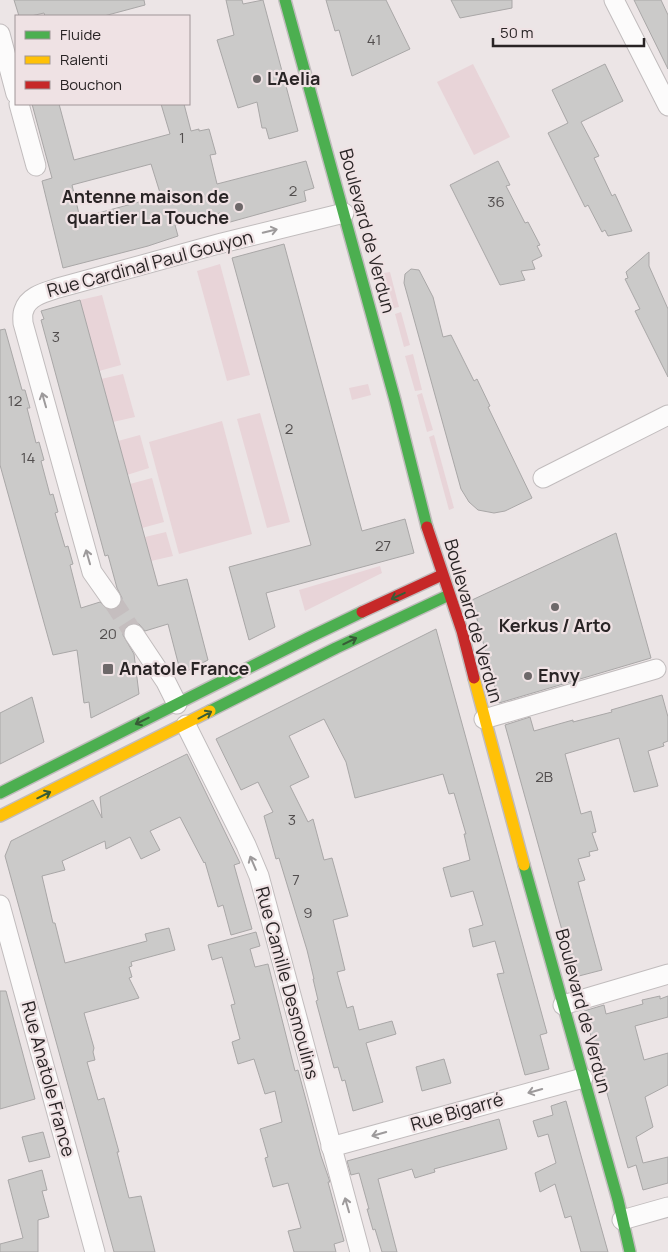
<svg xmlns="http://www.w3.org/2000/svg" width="668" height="1252" viewBox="0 0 668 1252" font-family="Manrope,sans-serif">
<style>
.green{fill:#e8d4d8}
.building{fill:#cbcac9;stroke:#a9a7a7;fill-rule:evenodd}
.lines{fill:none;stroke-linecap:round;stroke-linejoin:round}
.street-tunnel{stroke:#c5bebf;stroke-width:19;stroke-dasharray:19 9;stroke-linecap:butt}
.street-casing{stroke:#c1bcbd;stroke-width:21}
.fast-casing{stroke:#c1bcbd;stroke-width:14}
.slow-casing{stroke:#c1bcbd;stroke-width:14}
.jam-casing{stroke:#c1bcbd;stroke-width:14}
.street{stroke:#fcfbfb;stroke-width:19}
.fast{stroke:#4caf50;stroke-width:11}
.slow{stroke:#ffc107;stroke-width:11}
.jam{stroke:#c62828;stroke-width:11}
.oneway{stroke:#9d9a9b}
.oneway2{stroke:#375c36}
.poi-dot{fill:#6d6869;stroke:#efe2e4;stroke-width:2}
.labels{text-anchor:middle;stroke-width:4.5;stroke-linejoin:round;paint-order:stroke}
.number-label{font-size:15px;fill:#524e4e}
.poi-label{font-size:18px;font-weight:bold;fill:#292425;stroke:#efe2e4;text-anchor:start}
.street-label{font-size:18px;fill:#292425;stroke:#efe2e4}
</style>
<rect width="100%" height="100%" fill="#ece5e6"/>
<!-- green -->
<g class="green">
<path d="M473 64 510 137 474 155 437 82Z"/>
<path d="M220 264 250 375 227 381 197 271Z"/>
<path d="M390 272 399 307 394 308 384 273Z"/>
<path d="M102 295 121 365 99 371 80 300Z"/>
<path d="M401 312 410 345 404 347 395 314Z"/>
<path d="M413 354 422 390 415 391 405 356Z"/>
<path d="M123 374 135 417 113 422 101 379Z"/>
<path d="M368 384 371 395 352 400 349 388Z"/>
<path d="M422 393 433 430 427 432 417 395Z"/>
<path d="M260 413 290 522 267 528 237 419Z"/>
<path d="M222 421 252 534 179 554 149 442Z"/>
<path d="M140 435 149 468 127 475 118 441Z"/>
<path d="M434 435 454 508 449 510 429 437Z"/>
<path d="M152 478 164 522 142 528 130 484Z"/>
<path d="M166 532 173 556 151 561 145 537Z"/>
<path d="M380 566 382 573 305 611 299 590Z"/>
</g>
<!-- building -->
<g class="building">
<path d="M14 0H144L145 5 104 16H45L44 13 31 16H19Z"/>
<path d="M226 0H242L243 4 263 0 298 131 269 139 266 128H262L257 102 238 108 217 40 234 35Z"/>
<path d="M326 0H386L410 49 352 76 339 30 335 31Z"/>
<path d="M451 0H512V8L460 18Z"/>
<path d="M634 0H661L668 15V69Z"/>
<path d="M605 64 623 101 581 122 599 156 594 158 612 196 615 194 632 231 608 236 605 230 602 232 588 205 585 207 548 133 568 123 552 90Z"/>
<path d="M32 104H59L74 160 170 134 161 104H184L191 131 199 129V131L209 129 216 154 210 155 217 184 306 161 314 188 304 191 306 201 223 224 220 213 175 225 178 236 148 246 63 268 42 181 52 178ZM151 164 161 196 80 218 72 185Z"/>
<path d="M498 161 510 185 506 186 525 223 528 222 540 245 537 246 542 256 532 261 535 269 521 271 525 280 500 285 450 185Z"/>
<path d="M284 244 362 531 405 519 414 553 266 593 275 627 249 640 229 567 311 545 232 258Z"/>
<path d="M649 252V266L668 309V377L635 311 640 309 625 279 628 278 626 272Z"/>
<path d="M411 269 419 270 433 297 443 337 451 335 474 381 477 379 490 406 488 407 532 498 505 511 494 513 478 510 469 502 461 489 404 283 405 274Z"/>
<path d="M80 300 158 586 187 579 208 660 181 674 168 624 145 631 139 624 134 623 128 624 124 629 123 635 134 654 139 694 91 718 89 702 84 703 77 650 53 655 0 465V330L5 329 22 390H25L30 408H27L36 443 39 442 44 460 41 461 50 495 53 494 58 512 55 513 65 547 68 546 73 564 70 565 81 608 100 602 107 609 112 610 118 608 121 603 122 598 117 588 108 555 105 556 41 320 44 319 41 311Z"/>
<path d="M616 533 651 658 499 703 472 600Z"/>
<path d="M436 629 547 1033 540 1035 549 1069 525 1075 497 974 504 973 495 941 473 947 469 929 483 925 473 891 451 897 443 868 470 860 464 834H466L454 793 449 794 443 774 355 798 346 762 324 719 289 736 309 777 290 786 308 822 313 819 324 860 332 858 348 916 333 920 345 970 337 972 347 1008 353 1006 359 1030 392 1021 396 1034 366 1043 383 1102 353 1111 345 1080 342 1081 338 1067 334 1068 316 1001 318 1000 313 979H314L307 950 279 858 276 859 264 816 273 812 258 782 241 790 216 739Z"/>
<path d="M662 695 668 717V741L663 743 664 746 648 751 658 786 634 792 619 738 565 754 581 814 591 811 596 832 592 833 598 850 589 852 590 856 578 859 585 880 578 882 602 970 575 977 505 725 530 717 534 731 573 720V722L612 712 611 710Z"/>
<path d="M32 697 44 742 0 764V713Z"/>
<path d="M187 754 240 863 234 865 252 929 231 935 223 905 218 907 205 862 204 863 180 817 150 831 160 850 141 859 130 837 106 849 105 841 62 861 65 870 42 876 53 923H55L65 963 147 941 145 934 169 928 175 950 131 962 132 966 129 967 132 977 129 978 139 998 84 1013 94 1048 93 1052 95 1060 87 1062 98 1100 104 1098 119 1152H117L129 1198 141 1196 155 1252H114L5 856 11 841 93 800 102 818 100 797Z"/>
<path d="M256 932 260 946 250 949 255 967 268 964 295 1071 298 1070 321 1156 330 1182H328L344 1241 334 1244 336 1252H294L288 1231 301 1228 288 1183 273 1187 265 1158 268 1157 260 1129 282 1122 275 1091 265 1094 254 1059 238 1064 232 1042 240 1039 231 1005 235 1004 222 957 212 960 208 945Z"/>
<path d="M0 991H6L35 1099 0 1109Z"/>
<path d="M660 996V999L668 996V1017L635 1026 644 1060 668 1053V1085L645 1097 653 1127 636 1137 643 1163 668 1157V1183L643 1190 636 1165 628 1168 584 1011 604 1005 606 1014 643 1004 642 1000Z"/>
<path d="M444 1059 451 1083 422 1091 416 1067Z"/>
<path d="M566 1101 580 1152 608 1252H581L571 1216 565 1218 555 1184 540 1192 535 1173 556 1163 548 1134 538 1137 533 1121 553 1115 551 1106Z"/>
<path d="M499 1119 507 1149 434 1169 435 1172 415 1178 412 1169 378 1179 397 1252H382L375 1229 373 1230 367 1209H369L359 1173 351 1175 347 1161Z"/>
<path d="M43 1132 50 1157 29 1162 22 1137Z"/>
<path d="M42 1170 47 1190 42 1191 49 1217 38 1220V1252H0V1244L23 1238 8 1180Z"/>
</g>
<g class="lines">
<!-- street-tunnel -->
<path class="street-tunnel" d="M111 599 134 634"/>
<!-- street casing -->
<g class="street-casing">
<g id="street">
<path d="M614 0 668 106"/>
<path d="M0 34 16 94"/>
<path d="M19 104 36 166"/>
<path d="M543 478 668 415"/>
<path d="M111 599 92 572 23 323C23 320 22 314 24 310 28 296 46 292 58 288L222 243 344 213"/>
<path d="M134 634 166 682 177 704"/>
<path d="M484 719 656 669"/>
<path d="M186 725 246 845 259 876 360 1252"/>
<path d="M0 905 95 1252"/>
<path d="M563 1005 668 974"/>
<path d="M331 1147 583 1078"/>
<path d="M622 1220 668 1207"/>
</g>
</g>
<!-- fast casing -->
<g class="fast-casing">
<g id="fast">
<path d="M285 0 395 400 427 527"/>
<path d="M210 711 336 648 449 595"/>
<path d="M0 793 308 638 362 612"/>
<path d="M524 865 618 1200 630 1252"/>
</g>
</g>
<!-- slow casing -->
<g class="slow-casing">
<g id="slow">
<path d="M474 678 524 865"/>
<path d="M0 816 210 711"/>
</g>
</g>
<!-- jam casing -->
<g class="jam-casing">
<g id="jam">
<path d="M427 527 462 631 474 678"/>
<path d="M362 612 442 575"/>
</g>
</g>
<!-- street -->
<use href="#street" class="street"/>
<!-- fast -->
<use href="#fast" class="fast"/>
<!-- slow -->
<use href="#slow" class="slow"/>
<!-- jam -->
<use href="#jam" class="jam"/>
</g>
<!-- one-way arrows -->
<defs><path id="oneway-shaft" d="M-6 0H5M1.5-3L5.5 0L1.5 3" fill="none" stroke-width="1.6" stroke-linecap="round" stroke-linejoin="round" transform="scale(1.25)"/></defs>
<g class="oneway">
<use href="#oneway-shaft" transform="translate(270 231) rotate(-14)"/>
<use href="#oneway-shaft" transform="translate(44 400) rotate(-106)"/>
<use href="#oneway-shaft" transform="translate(88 557) rotate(-106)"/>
<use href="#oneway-shaft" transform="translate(253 863) rotate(-113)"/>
<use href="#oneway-shaft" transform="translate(535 1091) rotate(164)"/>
<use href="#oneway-shaft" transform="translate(379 1134) rotate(164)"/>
<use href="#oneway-shaft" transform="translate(347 1205) rotate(-106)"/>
</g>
<g class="oneway2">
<use href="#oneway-shaft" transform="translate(398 596) rotate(155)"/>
<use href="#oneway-shaft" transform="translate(350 641) rotate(-26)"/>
<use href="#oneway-shaft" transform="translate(205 715) rotate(-28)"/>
<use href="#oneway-shaft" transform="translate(142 721) rotate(154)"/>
<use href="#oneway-shaft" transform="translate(44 795) rotate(-26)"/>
</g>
<!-- markers -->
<g class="poi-dot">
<circle cx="257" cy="79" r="5"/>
<circle cx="239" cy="207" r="5"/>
<circle cx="555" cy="607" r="5"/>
<rect x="102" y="663" width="12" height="12" rx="2.5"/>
<circle cx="528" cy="676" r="5"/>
</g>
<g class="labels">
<!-- number labels -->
<g class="number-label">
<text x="374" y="45">41</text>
<text x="182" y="143">1</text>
<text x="293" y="196">2</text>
<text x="496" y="207">36</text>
<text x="56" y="342">3</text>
<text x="15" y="406">12</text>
<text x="289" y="434">2</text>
<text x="28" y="463">14</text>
<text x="383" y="551">27</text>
<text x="108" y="639">20</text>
<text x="544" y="782">2B</text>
<text x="292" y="825">3</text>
<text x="296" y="885">7</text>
<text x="308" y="918">9</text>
</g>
<!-- poi labels -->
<g class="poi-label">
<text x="267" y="85">L'Aelia</text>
<text x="229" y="203" text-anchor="end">Antenne maison de<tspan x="229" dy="21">quartier La Touche</tspan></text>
<text x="555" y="632" text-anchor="middle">Kerkus / Arto</text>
<text x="119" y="675">Anatole France</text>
<text x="538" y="682">Envy</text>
</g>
<!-- street labels -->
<g class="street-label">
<text transform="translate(367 231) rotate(75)" y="6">Boulevard de Verdun</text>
<text transform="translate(150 264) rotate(-15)" y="6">Rue Cardinal Paul Gouyon</text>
<text transform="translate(473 621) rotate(74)" y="6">Boulevard de Verdun</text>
<text transform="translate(287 983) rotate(75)" y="6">Rue Camille Desmoulins</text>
<text transform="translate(583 1011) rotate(75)" y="6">Boulevard de Verdun</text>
<text transform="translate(48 1079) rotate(75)" y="6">Rue Anatole France</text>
<text transform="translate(457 1112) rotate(-16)" y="6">Rue Bigarré</text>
</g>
</g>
<!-- legend -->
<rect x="15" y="15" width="175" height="90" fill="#efe2e4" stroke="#a09698"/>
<rect x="25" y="31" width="25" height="8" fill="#4caf50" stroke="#a09698"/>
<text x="60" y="40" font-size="15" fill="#292425">Fluide</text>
<rect x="25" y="56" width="25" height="8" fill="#ffc107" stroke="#a09698"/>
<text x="60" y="65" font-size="15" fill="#292425">Ralenti</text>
<rect x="25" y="81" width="25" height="8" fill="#c62828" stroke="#a09698"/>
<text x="60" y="90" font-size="15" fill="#292425">Bouchon</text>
<!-- scale -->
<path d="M493 38v8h151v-8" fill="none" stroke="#292425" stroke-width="2.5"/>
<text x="500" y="38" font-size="15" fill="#292425" stroke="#efe2e4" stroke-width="4" paint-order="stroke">50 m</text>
</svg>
